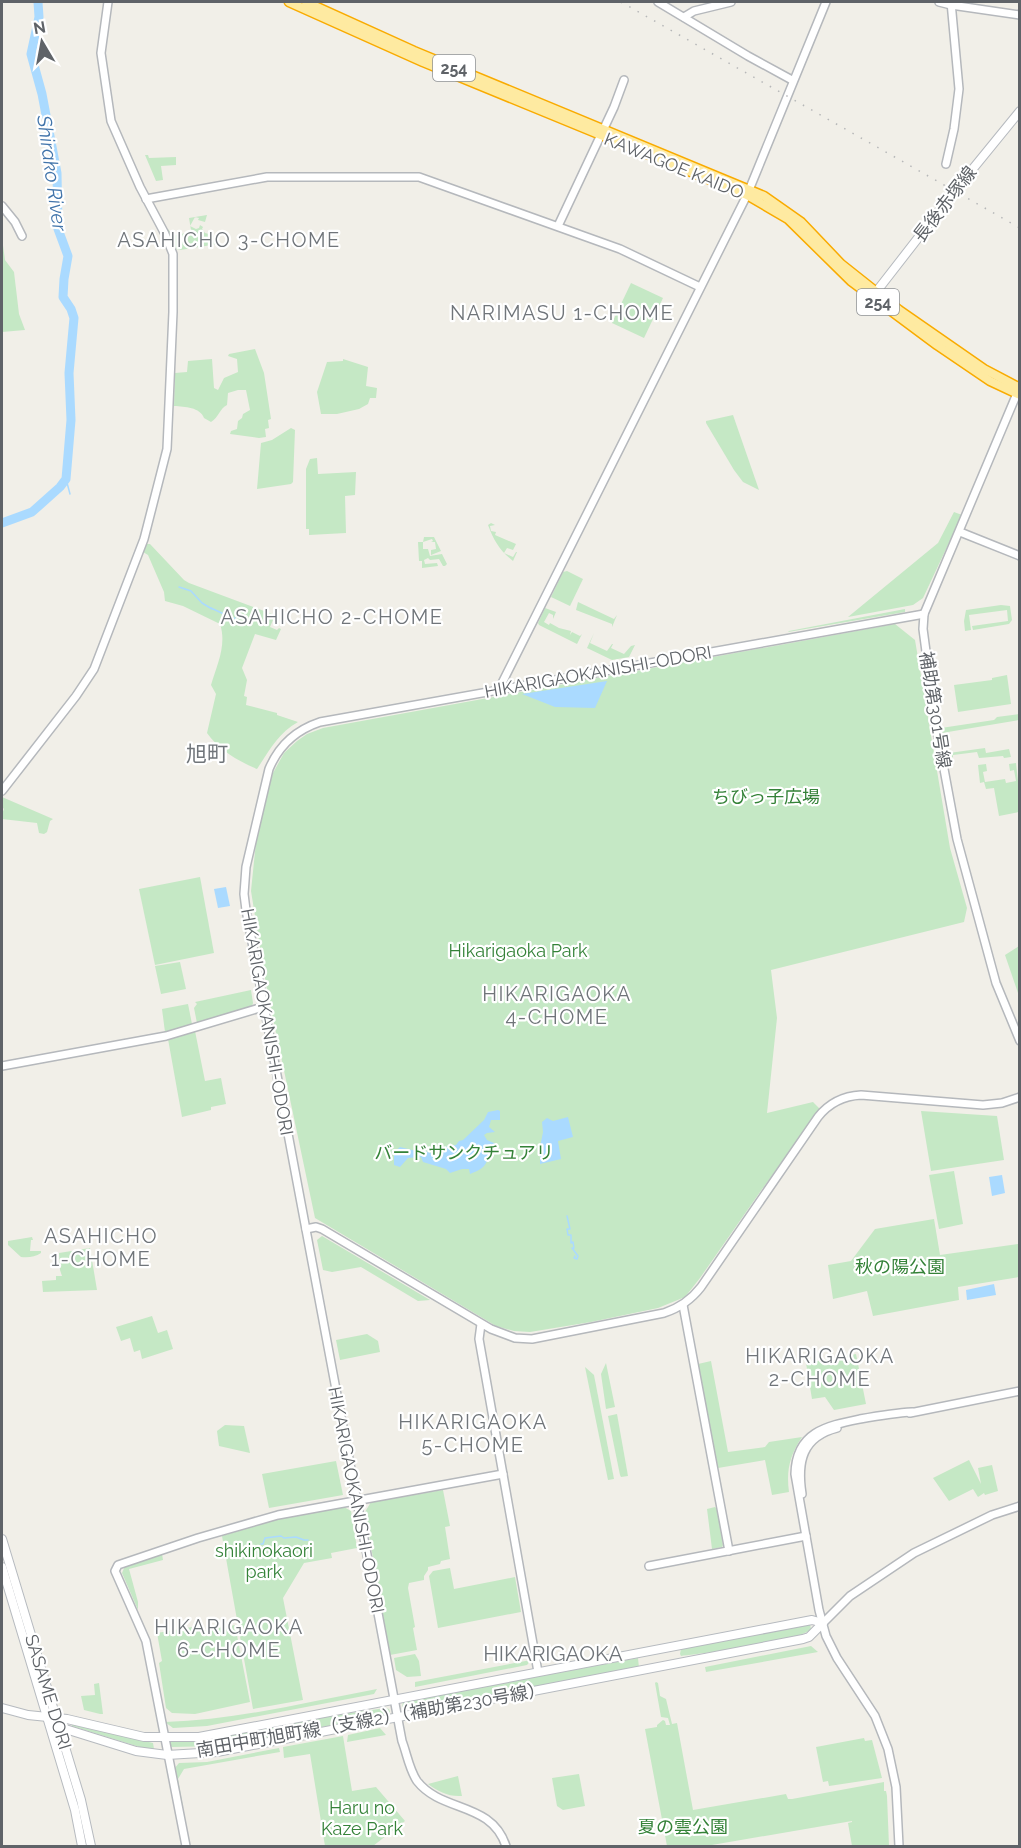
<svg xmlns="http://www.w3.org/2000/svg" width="1021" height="1848" viewBox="0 0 1021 1848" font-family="Raleway,'Noto Sans JP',sans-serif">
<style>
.green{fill:#c5e8c5}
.water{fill:#aadaff}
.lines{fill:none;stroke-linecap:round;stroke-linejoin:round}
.stream{stroke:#aadaff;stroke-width:1.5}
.river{stroke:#aadaff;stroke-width:9}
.tertiary-casing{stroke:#b5b8bc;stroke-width:10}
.secondary-casing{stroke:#b6babf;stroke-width:10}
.trunk-casing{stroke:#f9ab00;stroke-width:11}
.tertiary{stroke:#fff;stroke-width:7}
.secondary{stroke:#fff;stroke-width:8}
.trunk{stroke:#feeaa1;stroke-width:8}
.rail{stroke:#b6b7b8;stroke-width:1.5;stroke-dasharray:1.5 8;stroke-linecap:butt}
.secondary-bridge-casing{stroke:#b6babf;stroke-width:10;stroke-linecap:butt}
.secondary-bridge{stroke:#fff;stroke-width:8}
.labels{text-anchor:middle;stroke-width:4.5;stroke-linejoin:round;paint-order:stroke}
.shield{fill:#fff;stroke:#8f9295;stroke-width:1.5}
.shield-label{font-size:16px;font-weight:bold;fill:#5f6368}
.street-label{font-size:18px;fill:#5f6368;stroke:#fff}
.park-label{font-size:18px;fill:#348238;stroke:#fff}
.water-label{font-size:20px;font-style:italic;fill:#4174aa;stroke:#fff}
.neighbourhood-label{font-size:20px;letter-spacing:1.5px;fill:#70757a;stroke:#fff}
.quarter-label{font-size:21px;fill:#70757a;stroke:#fff}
</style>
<rect width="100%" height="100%" fill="#f1efe8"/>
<!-- green -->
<g class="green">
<path d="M145 155H148L149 158 176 157V165L161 166 163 180 156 181Z"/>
<path d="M207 215 205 222 198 220 199 218 195 217 190 226 196 229 199 228 200 225 203 227 202 229 205 233 213 235 218 244 180 250 174 248 166 229H168L173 236C179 234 185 234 191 230L189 218Z"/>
<path d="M2 238 5 260 14 272 19 314 25 330 2 332Z"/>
<path d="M631 283 663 298 644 338 612 323Z"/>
<path d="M255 349 264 373 271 419 268 420 269 428 265 429 266 437 259 438 230 434 231 431 237 429 238 421 242 418 243 414 250 410 246 390H238L228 393 227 405C220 408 219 417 211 422L204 418C200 407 185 407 174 406L175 373 187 372 188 361 212 359 214 388 218 390 224 378 238 372 237 359 228 356 229 354Z"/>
<path d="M343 359 368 367 366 386 377 388 376 398H370L368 404 359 409 337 414H321L317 392 327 362 343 361Z"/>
<path d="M733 415 759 490 743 482 734 470 706 423V421Z"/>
<path d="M291 428 295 430 293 482 291 484 257 489 261 443 272 440Z"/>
<path d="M317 458 318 474 356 472 355 495 345 496 346 533 309 535V529H306V469L310 459Z"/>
<path d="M954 512 962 515 923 598 913 605 848 617 938 543Z"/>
<path d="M491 523 495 525 490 526 491 531 496 532 495 535 516 544 513 550 507 548 504 553 513 557 516 552H517L513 561C500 551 494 541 488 525Z"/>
<path d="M424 537H434L441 551 431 555V550L436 549 435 542H431L433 541 432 539 423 542V549H428L430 556 442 554 447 564 445 566H443L439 559 430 560 428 558 424 560 425 564 437 563 438 566 422 568V561H419L418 542H423Z"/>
<path d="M146 544H150L184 580 189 583 275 615 270 627 277 630 279 628 281 629 276 640 255 634 242 668 247 680 244 696 247 697 246 705 277 713V715L298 722C278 733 269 751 257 769 238 761 219 750 207 733L216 694 211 685C217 665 227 645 220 624L183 606 165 601 164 592 148 555 143 552Z"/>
<path d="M567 571 583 579 570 606 551 597 563 572Z"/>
<path d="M578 602 614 619 617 615 612 627V624L576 610Z"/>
<path d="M1001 605 1010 606 1012 620 1009 624 973 630 972 626 1008 621 1007 610 969 615 971 630 965 631 964 621 966 610Z"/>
<path d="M545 608 556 612 553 619V615L549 613 544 622 549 625 550 623 559 628 571 631 570 635 572 632 580 636 582 634 577 644 539 625 538 623Z"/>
<path d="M905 609V612L788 632 789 631Z"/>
<path d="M895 624 915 640 950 848 967 908 964 922 771 970 777 1018 767 1113 813 1102 820 1109 760 1192 700 1278 685 1297 658 1308 591 1322 530 1332 514 1331 496 1326 315 1218 266 985 251 891 257 832 273 773 284 753 297 741 307 734 323 728Z"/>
<path d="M594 633 590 643 607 651 612 644H613L611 648 624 654 631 646 635 645 629 657 612 660 587 648Z"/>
<path d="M1007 675 1011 704 958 712 954 685 992 680V678Z"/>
<path d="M1019 714V720L942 733 941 728 994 720 997 717Z"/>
<path d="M985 748 986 753 1009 749 1011 757 1004 758 1003 756 979 758 977 752 953 755V757L950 758 949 753Z"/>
<path d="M1016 763 1019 790V812L999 816 994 788 986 789 984 782 980 783 978 765 986 764 987 771 983 772 985 782 1005 779 1006 783 1016 781 1014 770 1010 771 1009 764Z"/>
<path d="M2 797 53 819 50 821 47 832 44 834 39 833 37 823 2 819V814L4 809 2 807Z"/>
<path d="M200 877 214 953 155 965 139 889Z"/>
<path d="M1019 946V996L1005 955Z"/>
<path d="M180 962 186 989 161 994 155 966Z"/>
<path d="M251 990 253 1003 252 1006 197 1023 194 1008 197 1004 195 1002Z"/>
<path d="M188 1004 192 1024 165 1032 162 1009Z"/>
<path d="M195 1031 205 1081 221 1078 226 1104 211 1107V1110L182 1117 168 1039Z"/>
<path d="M921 1111 997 1116 1004 1160 931 1171Z"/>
<path d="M954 1171 963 1224 939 1229 929 1175Z"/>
<path d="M934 1219 940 1255 1018 1244 1019 1277 958 1287 959 1300 873 1316 867 1291 833 1299 828 1265 851 1261 875 1229Z"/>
<path d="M322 1236 430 1300 418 1301 361 1267 332 1272 323 1270 317 1240Z"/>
<path d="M32 1237 33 1240H31L30 1251H41V1253C35 1257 28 1258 21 1257L8 1245V1241Z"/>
<path d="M90 1248 97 1290 43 1292 42 1281 56 1280V1276H62L60 1270 59 1253Z"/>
<path d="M152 1316 158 1333 167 1330 173 1349 142 1359 140 1350 134 1352 130 1338 121 1341 116 1327Z"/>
<path d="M367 1334 378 1341 380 1352 340 1360 336 1340Z"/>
<path d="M856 1354 866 1404 834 1410 825 1397 812 1399 806 1363Z"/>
<path d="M711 1361 728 1452 765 1447 769 1442 802 1437C790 1455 786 1470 789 1492L772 1495 765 1460 718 1468 698 1364Z"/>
<path d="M606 1363 615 1407 606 1409 601 1374Z"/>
<path d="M585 1367 594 1375 614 1479 608 1480Z"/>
<path d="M617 1414 628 1476 621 1477 620 1475 608 1416Z"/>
<path d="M225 1425 244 1426 250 1453 219 1446 217 1431Z"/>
<path d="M969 1460 981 1484 978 1468 992 1465 998 1491 985 1495 984 1493 978 1497 973 1489 949 1501 933 1478Z"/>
<path d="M336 1461 343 1495 269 1508 262 1474Z"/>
<path d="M443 1490 450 1526 445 1527 450 1559 441 1561 440 1564 428 1567V1570L424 1576V1580L409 1583 408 1588 415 1627 413 1628 417 1650 390 1655 365 1512 371 1502Z"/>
<path d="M344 1507 351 1511 357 1548 331 1553 332 1558 304 1563 283 1598 303 1700 253 1709 222 1536 281 1518Z"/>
<path d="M715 1507 717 1509 723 1545 722 1547 712 1549 707 1509Z"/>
<path d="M162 1554 163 1560 129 1569 138 1602V1610L122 1573 125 1566Z"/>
<path d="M450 1568 454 1589 515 1577 521 1612 438 1628 429 1576 433 1571Z"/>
<path d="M810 1624 811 1629C797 1643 705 1653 681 1656L680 1654 681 1649Z"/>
<path d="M235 1625 250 1702 195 1714 172 1713 166 1708 159 1663 162 1661 157 1633 198 1626 200 1631Z"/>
<path d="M811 1646 818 1652 706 1672 705 1667Z"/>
<path d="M415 1654 419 1661 421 1676 407 1677 396 1670 394 1658Z"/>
<path d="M638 1658 639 1668 451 1703H437L405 1709 402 1707 403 1702Z"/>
<path d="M531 1660 527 1665 415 1687V1682Z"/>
<path d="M656 1682 658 1683 660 1696 666 1699 672 1724 677 1723 693 1810 786 1794 788 1799H792L884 1782V1791H886L887 1796 889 1846H852L848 1823 852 1822V1821L706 1846H667L645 1729 657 1727V1725L663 1720 665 1721 666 1725H670L668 1718 661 1717 655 1683Z"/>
<path d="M99 1683 103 1714H100L84 1710 81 1696 95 1695 94 1684Z"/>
<path d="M377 1689 374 1694 207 1726 173 1728 165 1722C236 1720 307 1702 377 1689Z"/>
<path d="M386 1708 389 1709 390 1712 387 1715 219 1746 172 1747 169 1745V1742L172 1740 221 1736 335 1715Z"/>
<path d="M71 1721C99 1728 126 1737 153 1743L154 1749 143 1748 72 1726Z"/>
<path d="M380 1728 386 1735 347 1742 348 1735Z"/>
<path d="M343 1736 352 1791 376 1787 405 1821 373 1846H325L310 1754 284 1758 283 1747Z"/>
<path d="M864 1738 865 1741 872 1740 882 1778 829 1786 828 1781 823 1782 816 1747Z"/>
<path d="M279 1748 280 1752 184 1769 178 1779 183 1807H182L174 1769 179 1763 207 1762Z"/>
<path d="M579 1774 585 1806 563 1810 557 1806 552 1778Z"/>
<path d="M458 1776 462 1796C448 1797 438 1791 428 1784Z"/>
</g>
<!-- water -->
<g class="water">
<path d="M607 681 595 708 555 707 522 694Z"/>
<path d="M226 887 230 906 218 908 214 889Z"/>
<path d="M498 1110 500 1111V1120H491L489 1127 495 1132 487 1133 484 1135 487 1140 496 1144 495 1154 488 1158C485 1168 480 1170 470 1174L469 1169H462L450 1173 446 1169 423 1162 421 1157 408 1158 400 1167 394 1165V1152L400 1147 416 1151 419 1149 440 1156 443 1155 444 1147 456 1145 459 1141 463 1140 484 1120 488 1112Z"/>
<path d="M568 1117 573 1137 558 1141 561 1159 540 1164V1147L543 1132 542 1122 547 1118 553 1121Z"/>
<path d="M1002 1175 1005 1193 992 1196 989 1177Z"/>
<path d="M994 1284 996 1295 967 1300 966 1290Z"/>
</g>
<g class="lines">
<!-- stream -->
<g class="stream">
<path d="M66 479 70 494"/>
<path d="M179 587 191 591 202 603 212 609"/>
<path d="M211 608 226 615"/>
<path d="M225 615 233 619 235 618"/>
<path d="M567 1216 570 1229H567L568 1235H571V1243L573 1242 574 1248H572L578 1256 577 1259 574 1258 575 1256"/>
<path d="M261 1544H263L265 1538 281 1536 284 1538 296 1537 304 1540H308"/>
</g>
<!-- river -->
<path class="river" d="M2 523 32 512 60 487 66 479 71 420 69 373 74 318 71 309 63 297 64 279 68 256 58 229 57 173 42 94 31 54 39 17 38 2"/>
<!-- tertiary casing -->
<g class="tertiary-casing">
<g id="tertiary">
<path d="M658 2 748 56 792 80"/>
<path d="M939 2 951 5 1020 15"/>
<path d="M684 17 694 11 731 2"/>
<path d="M946 164 954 129 959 89 951 2"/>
<path d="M146 199 267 177H419L620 249 700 287"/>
<path d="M2 206 15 222 22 236"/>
<path d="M558 226 614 107 624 80"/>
<path d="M1018 391 924 614 923 629 936 726 957 839 996 983 1020 1041"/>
<path d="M960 532 1020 556"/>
<path d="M499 689 747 195 826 2"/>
<path d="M2 791 76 696 94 669 144 539 167 449 173 312V254L165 234 140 187 111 121 101 53 108 2"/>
<path d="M2 1066 166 1036 263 1007"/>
<path d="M306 1229 316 1227 322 1229 491 1329 515 1338 532 1339 664 1313C679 1308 691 1300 701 1287L818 1117C829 1103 843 1096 861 1095L983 1105 1002 1103 1020 1097"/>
<path d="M683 1305 729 1551"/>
<path d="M481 1324 479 1339 538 1672"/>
<path d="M910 1413 1020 1391"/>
<path d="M802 1494C797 1462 802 1437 837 1428"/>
<path d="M649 1566 806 1536"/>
<path d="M823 1623 850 1596 914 1553 992 1515 1020 1506"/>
<path d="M186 1846 146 1641 115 1571 118 1565 198 1538 278 1515 503 1474"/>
<path d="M506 1846C491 1801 442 1813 417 1781 409 1769 407 1754 402 1741L246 910 244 894 246 867 269 769C279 745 296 730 320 722L924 614"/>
<path d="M899 1846 896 1787 888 1749 875 1716 837 1658 826 1636 819 1610 795 1474C796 1432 826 1426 860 1419 877 1416 894 1413 912 1412"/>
</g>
</g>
<!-- secondary casing -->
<g class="secondary-casing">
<g id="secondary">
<path d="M958 187 1020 111"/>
<path d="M873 296 953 193"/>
<path d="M2 1539 81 1800 91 1846"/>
<path d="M2 1567 75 1810 82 1846"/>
<path d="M2 1708 28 1715 67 1719 144 1737H199L812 1620 823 1623 809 1637 803 1639 217 1752 167 1755 136 1751 59 1727 47 1718"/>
</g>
</g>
<!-- trunk casing -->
<g class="trunk-casing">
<g id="trunk">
<path d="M289 2 423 62 747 195 788 219 851 281 937 345 990 381 1020 395"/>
<path d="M306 2 414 51 764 196 801 222 841 264 899 310 984 369 1020 388"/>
</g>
</g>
<!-- tertiary -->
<use href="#tertiary" class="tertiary"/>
<!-- secondary -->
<use href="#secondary" class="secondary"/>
<!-- trunk -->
<use href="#trunk" class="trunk"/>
<!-- rail -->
<path class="rail" d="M621 2 1020 228"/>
<!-- secondary-bridge casing -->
<g class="secondary-bridge-casing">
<path id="secondary-bridge" d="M953 193 958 187"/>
</g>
<!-- secondary-bridge -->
<use href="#secondary-bridge" class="secondary-bridge"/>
</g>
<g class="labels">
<!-- shield labels -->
<g class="shield">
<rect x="433" y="55" width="42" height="26" rx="4.5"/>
<rect x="857" y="289" width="42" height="26" rx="4.5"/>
</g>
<g class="shield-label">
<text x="454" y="74">254</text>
<text x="878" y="308">254</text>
</g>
<!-- street labels -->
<g class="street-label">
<text transform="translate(674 166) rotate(22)" y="6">KAWAGOE KAIDO</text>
<text transform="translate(945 204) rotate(-52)" y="6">長後赤塚線</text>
<text transform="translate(598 672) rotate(-10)" y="6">HIKARIGAOKANISHI-ODORI</text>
<text transform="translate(935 710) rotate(81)" y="6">補助第301号線</text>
<text transform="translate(267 1022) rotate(80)" y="6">HIKARIGAOKANISHI-ODORI</text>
<text transform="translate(356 1500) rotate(79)" y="6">HIKARIGAOKANISHI-ODORI</text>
<text transform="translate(48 1692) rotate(73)" y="6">SASAME DORI</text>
<text transform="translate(371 1720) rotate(-10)" y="6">南田中町旭町線（支線2）（補助第230号線）</text>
</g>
<!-- park labels -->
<g class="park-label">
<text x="766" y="803">ちびっ子広場</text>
<text x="518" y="957">Hikarigaoka Park</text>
<text x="464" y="1159">バードサンクチュアリ</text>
<text x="900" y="1273">秋の陽公園</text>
<text x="264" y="1557">shikinokaori<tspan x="264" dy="21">park</tspan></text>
<text x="362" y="1814">Haru no<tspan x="362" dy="21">Kaze Park</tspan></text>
<text x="683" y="1833">夏の雲公園</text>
</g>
<!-- water labels -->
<g class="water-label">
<text transform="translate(52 173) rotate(82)" y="7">Shirako River</text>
</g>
<!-- neighbourhood labels -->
<g class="neighbourhood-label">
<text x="229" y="247">ASAHICHO 3-CHOME</text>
<text x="562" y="320">NARIMASU 1-CHOME</text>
<text x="332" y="624">ASAHICHO 2-CHOME</text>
<text x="557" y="1001">HIKARIGAOKA<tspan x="557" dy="23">4-CHOME</tspan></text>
<text x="101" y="1243">ASAHICHO<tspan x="101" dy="23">1-CHOME</tspan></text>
<text x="820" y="1363">HIKARIGAOKA<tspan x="820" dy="23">2-CHOME</tspan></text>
<text x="473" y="1429">HIKARIGAOKA<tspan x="473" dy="23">5-CHOME</tspan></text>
<text x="229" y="1634">HIKARIGAOKA<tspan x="229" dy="23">6-CHOME</tspan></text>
</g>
<!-- quarter labels -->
<g class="quarter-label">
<text x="207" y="761">旭町</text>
<text x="553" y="1661">HIKARIGAOKA</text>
</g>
</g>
<!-- border -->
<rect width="1021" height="1848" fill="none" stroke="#5f6368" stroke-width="6"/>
<!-- north arrow -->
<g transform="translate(42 42) rotate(350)" stroke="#ffffff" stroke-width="4.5" paint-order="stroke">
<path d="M0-4.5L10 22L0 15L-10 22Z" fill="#5f6368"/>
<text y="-9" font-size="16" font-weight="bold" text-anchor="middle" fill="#5f6368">N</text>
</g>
</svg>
